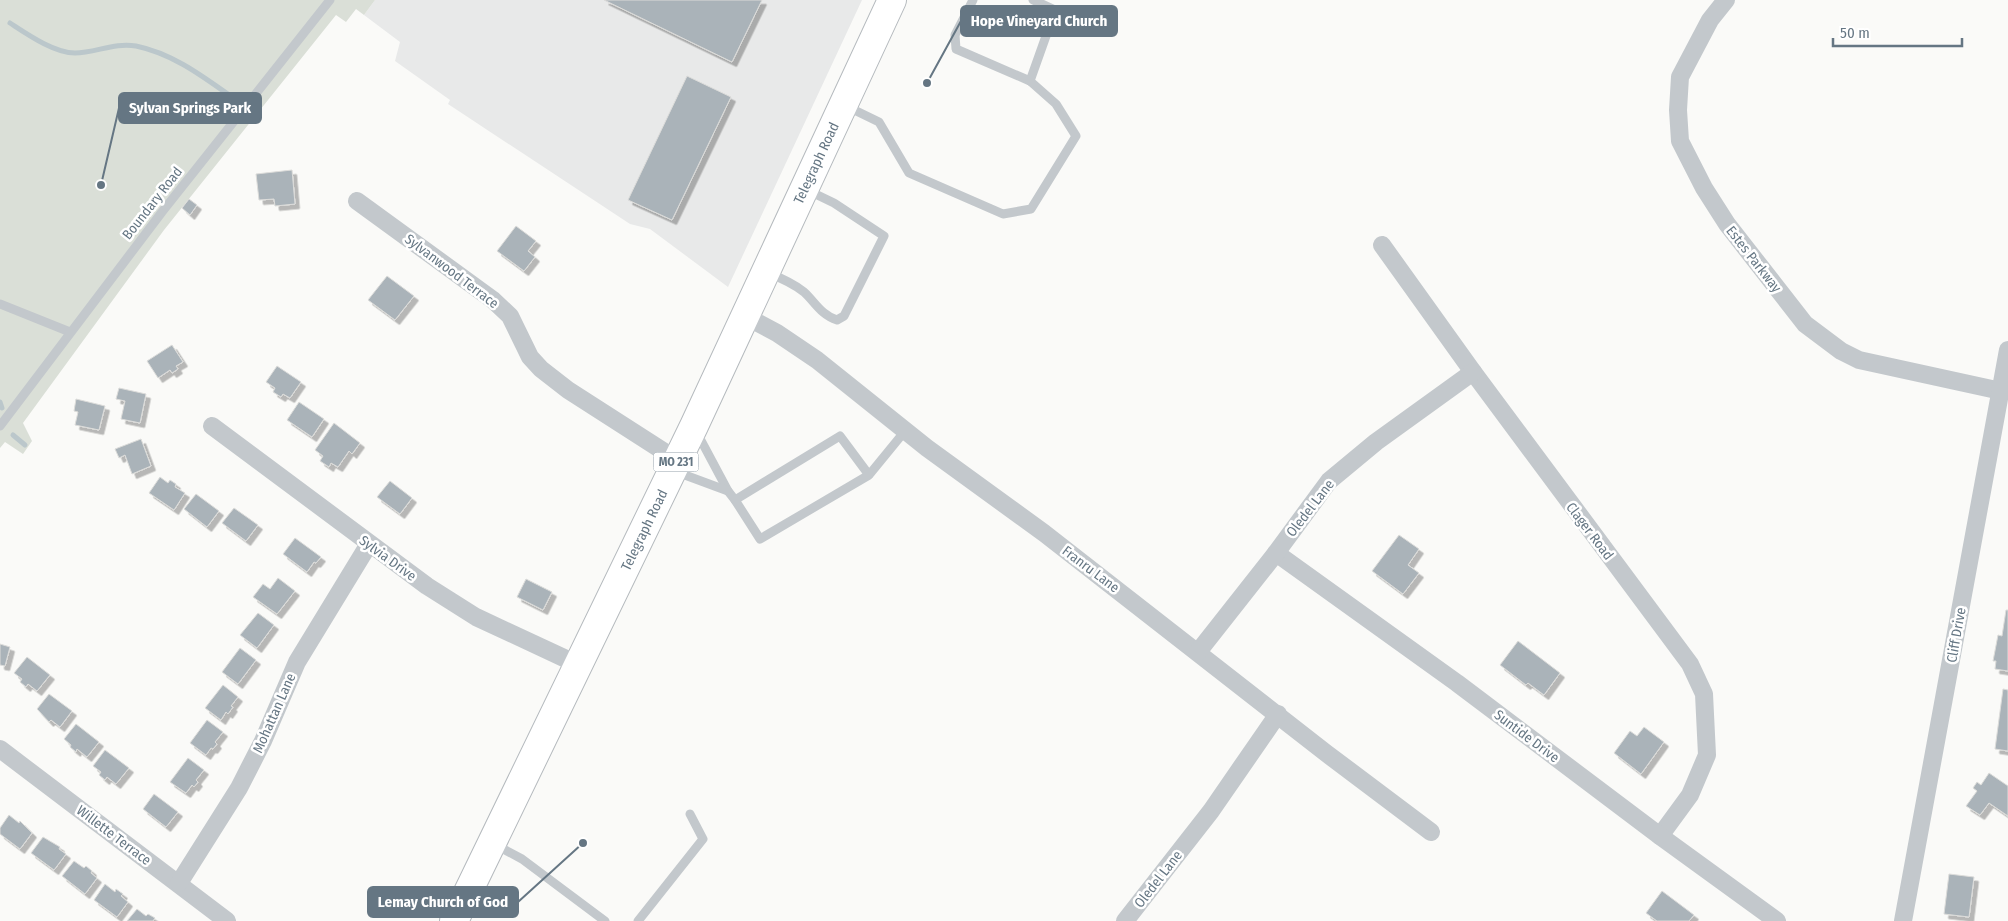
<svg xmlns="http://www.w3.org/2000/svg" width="2008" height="921" viewBox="0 0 2008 921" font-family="'Fira Sans Condensed',sans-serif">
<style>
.built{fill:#e8e9e9}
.green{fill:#dadfd7}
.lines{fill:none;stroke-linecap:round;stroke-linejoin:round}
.stream{stroke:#bbc7cb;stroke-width:5}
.building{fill:#aab3b9;stroke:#dcdcda;filter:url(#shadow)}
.primary-casing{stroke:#b5babe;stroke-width:30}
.lane{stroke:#c3c8cc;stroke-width:9}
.street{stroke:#c3c8cc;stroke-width:18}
.primary{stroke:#fff;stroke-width:28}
.labels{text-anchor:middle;stroke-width:5;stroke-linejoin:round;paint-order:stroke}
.shield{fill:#fff;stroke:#939fa8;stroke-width:1}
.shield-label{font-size:12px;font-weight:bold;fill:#657683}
.street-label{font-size:14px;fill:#657683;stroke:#fff}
.leader{fill:none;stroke:#657683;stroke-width:2}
.callout-dot{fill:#657683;stroke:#fff;stroke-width:2}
.callout{fill:#657683;stroke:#657683;stroke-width:2}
.callout-label{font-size:15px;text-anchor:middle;font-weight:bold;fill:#fff}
</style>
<defs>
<filter id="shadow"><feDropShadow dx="4.5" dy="4.5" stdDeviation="0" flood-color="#0004"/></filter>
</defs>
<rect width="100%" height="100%" fill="#fafaf8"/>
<!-- built -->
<path class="built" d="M375 0H862L728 287 650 229 630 224 448 104 450 100 395 61 400 42 364 15Z"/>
<!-- green -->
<path class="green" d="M0 0H375L364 15 356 9 346 22 336 15 164 230 23 423 32 441 23 454 5 442 0 448Z"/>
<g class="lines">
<!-- stream -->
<g class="stream">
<path d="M10 23C27 34 54 53 75 53 95 53 115 42 136 46 175 54 206 79 239 102"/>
<path d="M0 402 2 408"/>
<path d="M13 435 25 445"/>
</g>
</g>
<!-- building -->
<g class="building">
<path d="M604 0H762L732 62Z"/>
<path d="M687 76 731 97 672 220 628 200Z"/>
<path d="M292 170 295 204 275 206 274 199 259 200 256 174Z"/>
<path d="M189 199 197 205 190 215 182 208Z"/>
<path d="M516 226 536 241 528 251 535 257 524 271 497 251Z"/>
<path d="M387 276 414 296 395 320 368 300Z"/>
<path d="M172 345 183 362 176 366 178 369 172 373 170 370 158 378 147 361Z"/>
<path d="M277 366 301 382 290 398 283 394 281 397 273 392 275 388 266 382Z"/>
<path d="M119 388 146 394 140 423 121 419 125 401 116 399Z"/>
<path d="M76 399 105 406 99 430 75 425 78 412 74 411Z"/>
<path d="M299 402 324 419 312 437 287 420Z"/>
<path d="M334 423 360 443 352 454 349 451 338 467 331 463 329 467 320 461 323 456 315 450Z"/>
<path d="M141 439 151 466 132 474 125 455 119 458 115 449Z"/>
<path d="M160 477 168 483 170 480 176 484 175 487 185 493 174 510 149 493Z"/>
<path d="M390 481 412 498 400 514 377 497Z"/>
<path d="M196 494 219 511 207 527 184 509Z"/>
<path d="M234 508 258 525 246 541 222 523Z"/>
<path d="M1399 535 1419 549 1408 565 1419 573 1403 594 1372 571Z"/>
<path d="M295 538 321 557 316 563 314 562 307 572 283 554Z"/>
<path d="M278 578 295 591 277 614 253 597 263 584 270 589Z"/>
<path d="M526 579 552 592 543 610 517 597Z"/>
<path d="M2006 610H2008V671L1995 669 1996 661H1993L1998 635 2002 636Z"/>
<path d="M258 613 274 625 257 648 240 635Z"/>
<path d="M1518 641 1560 673 1544 695 1528 683 1526 685 1500 665Z"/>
<path d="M0 644 10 647 5 666 0 665Z"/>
<path d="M240 648 256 660 238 684 222 672Z"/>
<path d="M27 657 50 675 37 691 28 684 26 687 20 682 22 679 14 673Z"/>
<path d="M223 685 238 697 231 706 233 707 228 714 226 712 221 720 205 708Z"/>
<path d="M2003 689 2008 690V751L1995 749Z"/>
<path d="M49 694 72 711 60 727 51 720 49 722 37 709Z"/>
<path d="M207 720 223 732 215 742 217 744 213 749 211 748 206 755 190 743Z"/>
<path d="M76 724 99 742 87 757 77 749 76 752 70 747 71 745 64 739Z"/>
<path d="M1644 727 1664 742 1641 774 1614 753 1630 731 1637 736Z"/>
<path d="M105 750 129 768 116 784 107 777 105 780 99 775 101 772 93 766Z"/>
<path d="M188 758 204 770 196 780 198 782 194 787 192 785 186 793 170 782Z"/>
<path d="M1989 773 2008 786V816L1989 803 1980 815 1966 806 1977 791 1973 788 1977 782 1981 785Z"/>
<path d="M154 794 178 812 166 827 143 809Z"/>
<path d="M9 815 19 823 20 821 32 833 20 849 0 834V828Z"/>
<path d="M43 837 60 847 59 849 66 854 54 870 31 853Z"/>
<path d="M74 861 84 868 86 866 92 871 91 873 97 878 85 894 62 876Z"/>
<path d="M1949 874 1974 877 1969 917 1944 914Z"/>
<path d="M105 884 115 892 116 889 123 894 121 896 128 902 117 917 94 900Z"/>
<path d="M1662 891 1694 915 1689 921H1657L1646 913Z"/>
<path d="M137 909 146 916 148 914 155 918 153 921H127Z"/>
</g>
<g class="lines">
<!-- primary casing -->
<g class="primary-casing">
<path id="primary" d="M454 921 694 426 892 0"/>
</g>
<!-- lane -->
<g class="lane">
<path d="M973 0 955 35 956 49 1030 81"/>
<path d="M846 106 879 122 909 173 1003 214 1031 209 1076 136 1056 104 1030 81 1046 36 1053 9 1033 0"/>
<path d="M768 273C781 278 793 283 804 292 815 302 821 315 837 320L844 316 884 236 834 203 807 190"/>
<path d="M0 304 70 332"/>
<path d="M0 426 162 212 330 0"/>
<path d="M696 431 728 491 735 500"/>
<path d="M674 471 728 491"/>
<path d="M869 475 840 436 735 500 760 539 869 475 905 431"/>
<path d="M494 844 522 859 605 921"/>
<path d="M638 921 703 839 690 814"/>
</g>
<!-- street -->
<g class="street">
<path d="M1726 0 1710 20 1680 77 1678 110 1680 141 1704 188 1727 224 1805 324 1841 351 1859 360 2001 391"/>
<path d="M357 201 493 300 510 316 530 357 541 369 568 390 677 460"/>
<path d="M1382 245 1473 372 1690 664 1704 694 1707 755 1690 795 1660 836"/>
<path d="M745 316 777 333 817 360 927 448 1044 533 1326 753 1431 832"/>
<path d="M212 426 427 586 476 617 579 665"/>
<path d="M1276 553 1457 683 1660 836 1777 921"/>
<path d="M1198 652 1276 553 1329 481 1376 442 1473 372"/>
<path d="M0 749 227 921"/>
<path d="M179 883 239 788 263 741 297 662 369 544"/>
<path d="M1125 921 1211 811 1278 714"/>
<path d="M1903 921 2008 350"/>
</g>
<!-- primary -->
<use href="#primary" class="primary"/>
</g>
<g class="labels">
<!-- shield labels -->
<rect class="shield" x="653.5" y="452.5" width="45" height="19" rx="4"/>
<g class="shield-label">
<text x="676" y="466">MO 231</text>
</g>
<!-- street labels -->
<g class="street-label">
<text transform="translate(816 163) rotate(-65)" y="5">Telegraph Road</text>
<text transform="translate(152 203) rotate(-52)" y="5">Boundary Road</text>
<text transform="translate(1754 259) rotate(52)" y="5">Estes Parkway</text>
<text transform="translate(452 271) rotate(37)" y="5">Sylvanwood Terrace</text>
<text transform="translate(1310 508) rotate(-52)" y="5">Oledel Lane</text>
<text transform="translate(644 530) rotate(-64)" y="5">Telegraph Road</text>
<text transform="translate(1590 531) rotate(53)" y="5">Clager Road</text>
<text transform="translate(388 558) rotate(36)" y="5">Sylvia Drive</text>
<text transform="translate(1091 569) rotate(37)" y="5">Franru Lane</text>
<text transform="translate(1956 635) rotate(-80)" y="5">Cliff Drive</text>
<text transform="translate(274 713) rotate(-66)" y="5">Mohattan Lane</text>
<text transform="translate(1527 736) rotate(37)" y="5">Suntide Drive</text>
<text transform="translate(114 835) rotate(37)" y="5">Willette Terrace</text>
<text transform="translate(1158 879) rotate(-52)" y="5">Oledel Lane</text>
</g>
</g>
<!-- callouts -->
<path class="leader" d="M927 83L961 21M101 185L119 108M583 843L518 902"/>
<g class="callout-dot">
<circle cx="927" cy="83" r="5"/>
<circle cx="101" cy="185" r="5"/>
<circle cx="583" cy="843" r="5"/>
</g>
<g class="callout">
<rect x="961" y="6" width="156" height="30" rx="5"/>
<rect x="119" y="93" width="142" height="30" rx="5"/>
<rect x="368" y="887" width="150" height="30" rx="5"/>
</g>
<g class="callout-label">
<text x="1039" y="26">Hope Vineyard Church</text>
<text x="190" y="113">Sylvan Springs Park</text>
<text x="443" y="907">Lemay Church of God</text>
</g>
<!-- scale -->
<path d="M1833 38v8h129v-8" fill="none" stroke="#657683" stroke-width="2.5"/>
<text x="1840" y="38" font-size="15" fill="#657683" stroke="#ffffff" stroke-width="4" paint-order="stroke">50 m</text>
</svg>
